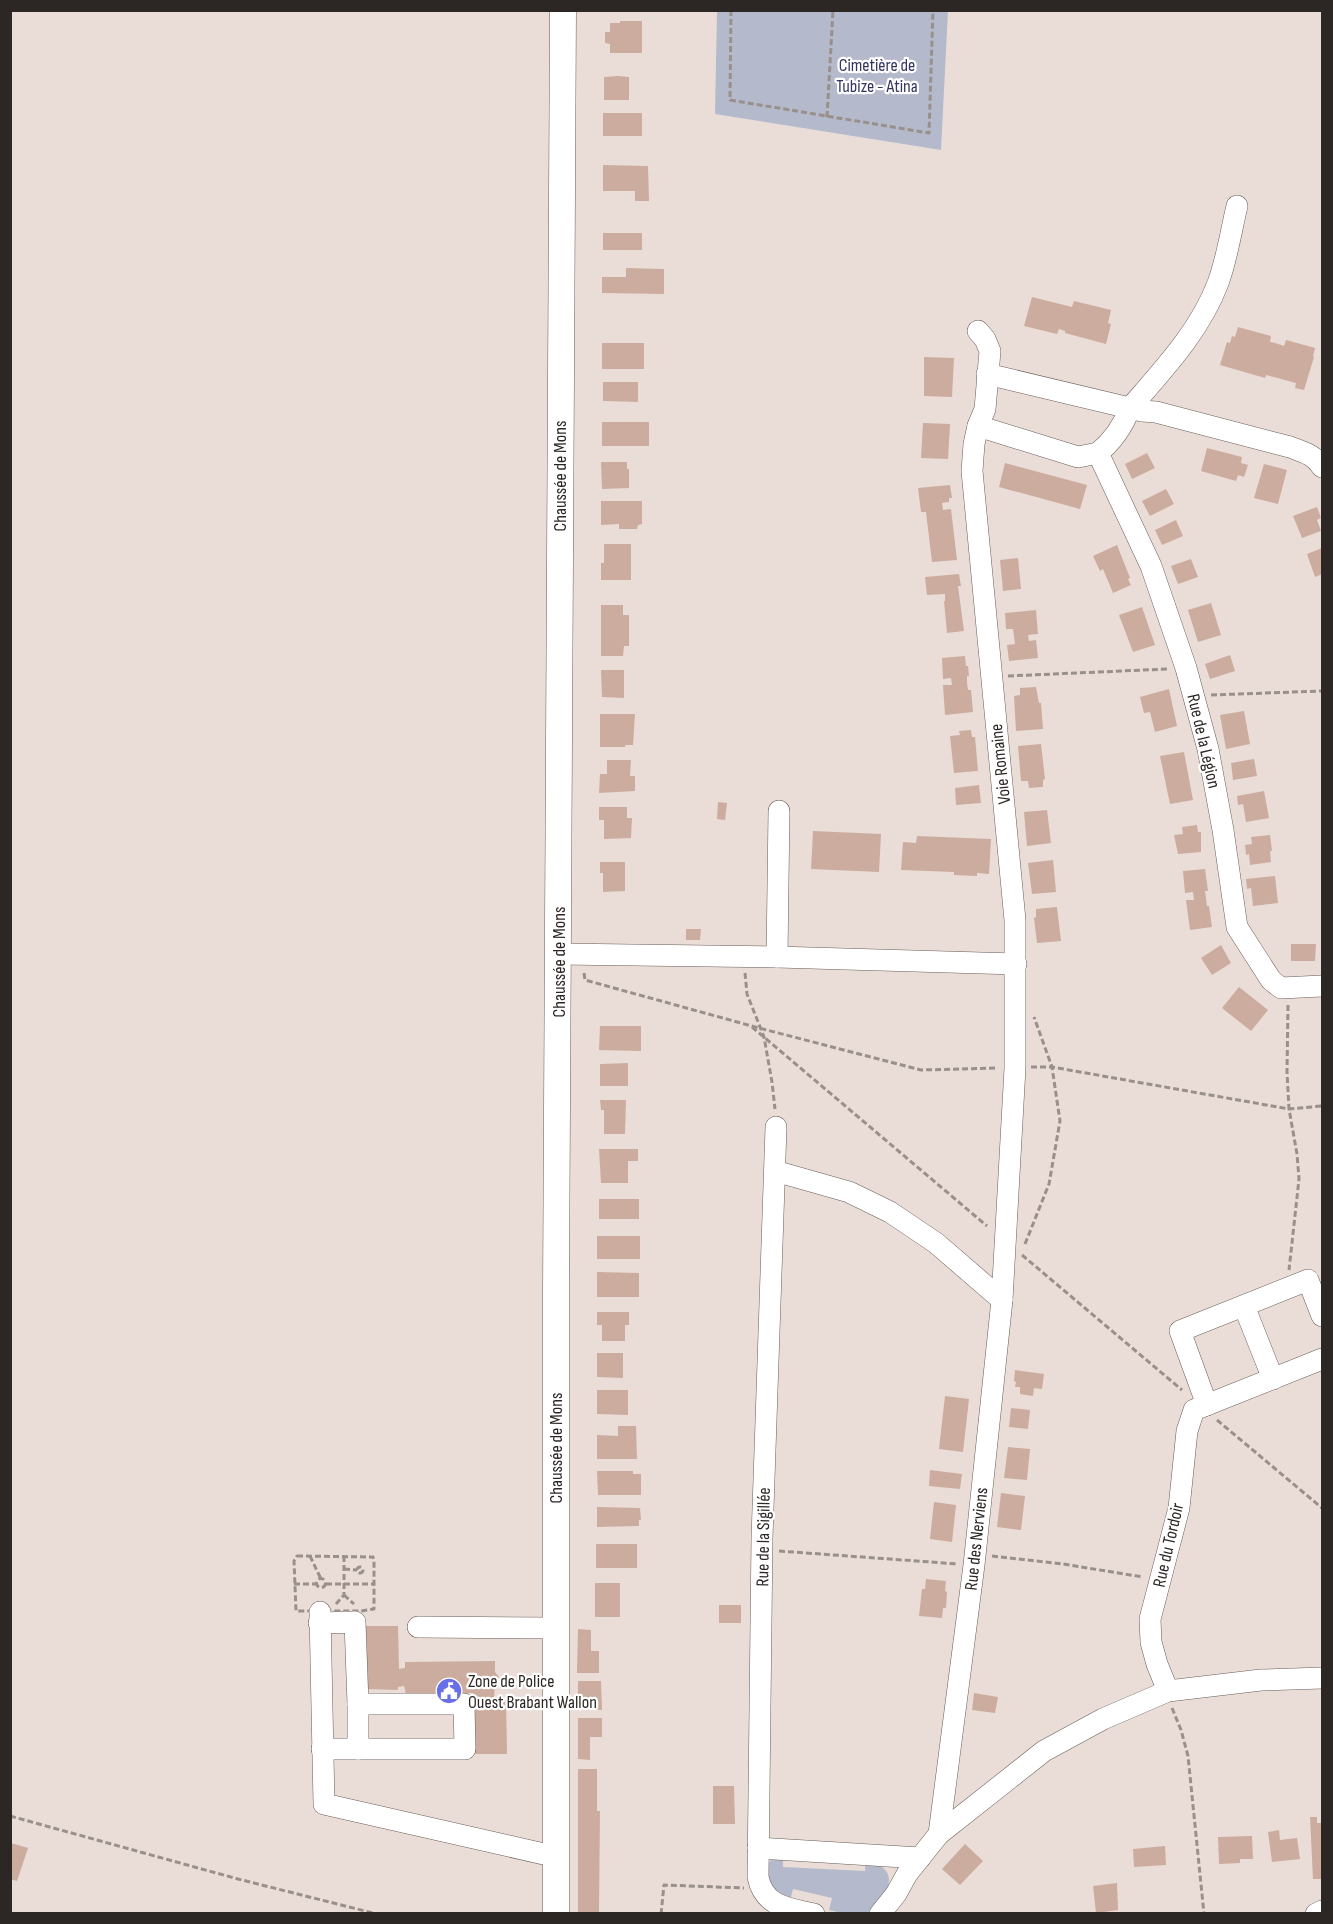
<svg xmlns="http://www.w3.org/2000/svg" width="1333" height="1924" viewBox="0 0 1333 1924" font-family="'Sofia Sans Condensed',sans-serif">
<style>
.green{fill:#b5b9cc}
.building{fill:#ccac9e}
.lines{fill:none;stroke-linecap:round;stroke-linejoin:round}
.minor-casing{stroke:#695d58;stroke-width:22}
.major-casing{stroke:#695d58;stroke-width:27}
.path{stroke:#99908b;stroke-width:3;stroke-dasharray:6 3;stroke-linecap:butt}
.minor{stroke:#fff;stroke-width:21}
.major{stroke:#fff;stroke-width:26}
.labels{text-anchor:middle;stroke-width:4.5;stroke-linejoin:round;paint-order:stroke}
.park-label{font-size:18px;fill:#31355f;stroke:#fff}
.street-label{font-size:18px;fill:#2c2725;stroke:#fff}
.poi-label{font-size:18px;fill:#2c2725;stroke:#fff;text-anchor:start}
</style>
<rect width="100%" height="100%" fill="#eaddd7"/>
<!-- green -->
<g class="green">
<path d="M717 11H948L941 150 715 114Z"/>
<path d="M783 1854V1867L865 1871 866 1859C891 1868 895 1878 881 1901 877 1906 873 1912 867 1913 856 1916 840 1913 829 1910L832 1898 793 1889 790 1901 772 1893 765 1869 773 1857Z"/>
</g>
<!-- building -->
<g class="building">
<path d="M620 21H642V53H610V44L605 43V32H610V23H620Z"/>
<path d="M618 76 629 77V100H604V77Z"/>
<rect x="603" y="113" width="39" height="23"/>
<path d="M603 165 648 166 649 201H635V191H603Z"/>
<rect x="603" y="233" width="39" height="17"/>
<path d="M626 268 664 269V294L602 293V277H626Z"/>
<path d="M1032 297 1072 307 1074 301 1111 310 1108 323 1111 324 1106 344 1065 333V331L1059 329 1057 334 1024 326Z"/>
<path d="M1238 327 1271 336 1270 342 1275 343 1284 346 1286 340 1315 348 1313 356 1314 357 1304 390 1295 388 1296 383 1266 375 1265 378 1220 365 1227 342 1230 343 1232 336 1235 337Z"/>
<rect x="602" y="343" width="42" height="26"/>
<path d="M924 357 954 358 952 397 924 396Z"/>
<path d="M603 382H638V402L603 401Z"/>
<rect x="602" y="422" width="47" height="24"/>
<path d="M923 423 950 424 948 459 921 458Z"/>
<path d="M1207 448 1242 457 1241 463 1248 465 1244 477 1238 475 1236 481 1201 471Z"/>
<path d="M1147 453 1155 468 1132 479 1125 464Z"/>
<path d="M601 462H627V469H629V488L602 489Z"/>
<path d="M1005 463 1087 485 1080 509 999 487Z"/>
<path d="M1264 464 1287 470 1278 504 1254 498Z"/>
<path d="M950 485 952 498H949V502L942 503 943 510 951 509 957 560 932 562 926 512H921L918 488Z"/>
<path d="M1166 489 1174 504 1150 516 1142 501Z"/>
<path d="M601 501H642V524L638 525 637 529H619V524L601 525Z"/>
<path d="M1317 507 1321 518 1317 520 1321 531 1302 538 1293 516Z"/>
<path d="M1176 520 1183 536 1162 545 1155 530Z"/>
<path d="M604 544H631V580H601V563H604Z"/>
<path d="M1117 545 1130 578 1128 579 1131 585 1113 593 1103 569 1100 571 1093 556Z"/>
<path d="M1322 548V574L1315 577 1307 554Z"/>
<path d="M1018 558 1021 589 1003 591 1000 560Z"/>
<path d="M1191 559 1198 577 1178 584 1171 566Z"/>
<path d="M959 574 961 586H958L964 631 947 633 944 601H945V594L927 595 925 577Z"/>
<path d="M1211 603 1221 635 1198 642 1188 610Z"/>
<path d="M601 605H623V615H629V646H624L623 656H601Z"/>
<path d="M1142 607 1155 645 1133 652 1119 615Z"/>
<path d="M1036 610 1038 634 1028 635 1029 641 1036 640 1038 658 1009 661 1007 645 1015 644 1013 629H1006L1005 613Z"/>
<path d="M1230 655 1235 671 1210 679 1205 664Z"/>
<path d="M965 656 966 666H968L969 676H967V683L968 690H971L973 712 945 715 943 685H952L951 678 943 679 942 658Z"/>
<path d="M601 670H624V698L602 697Z"/>
<path d="M1036 687 1039 703H1041L1043 729 1016 731 1014 696 1020 695V688Z"/>
<path d="M1169 689 1177 726 1155 732 1150 712 1144 713 1140 697Z"/>
<path d="M1244 711 1250 744 1226 749 1220 715Z"/>
<path d="M600 714H635L633 745H625V747H600Z"/>
<path d="M971 730 972 737H975L978 771 954 773 950 736 960 735 959 731Z"/>
<path d="M1041 744 1045 779 1043 780V787L1029 788 1028 781H1021L1018 746Z"/>
<path d="M1184 752 1193 800 1170 804 1160 756Z"/>
<path d="M1254 759 1257 776 1233 780 1231 763Z"/>
<path d="M607 760H631L630 776H635V791L599 793 600 774H607Z"/>
<path d="M979 785 981 803 956 805 955 788Z"/>
<path d="M1264 791 1269 818 1246 822 1243 804 1238 805 1237 796Z"/>
<path d="M718 802 727 803 725 820 717 819Z"/>
<path d="M599 807H627V818H632L631 838 604 839V820H599Z"/>
<path d="M1047 810 1051 843 1027 846 1024 812Z"/>
<path d="M1197 825 1198 832H1201V852L1178 854 1174 835 1183 834 1182 827Z"/>
<path d="M813 831 881 834 879 872 811 869Z"/>
<path d="M1270 835 1272 851H1270L1271 862 1250 865 1249 854 1246 855 1245 845 1252 844 1251 837Z"/>
<path d="M917 836 991 839 989 874 977 873V876L954 875V872L901 870 903 842 916 843Z"/>
<path d="M1053 860 1056 892 1032 894 1028 863Z"/>
<path d="M600 862H625V891L603 892V873H600Z"/>
<path d="M1205 869 1208 891H1205L1207 906H1209L1212 927 1190 930 1186 900H1194L1193 892 1185 893 1183 871Z"/>
<path d="M1275 876 1278 903 1253 906 1251 888 1247 889 1246 879Z"/>
<path d="M1057 907 1061 941 1037 943 1034 918 1036 917V909Z"/>
<path d="M686 929H701L700 940H686Z"/>
<path d="M1291 944H1316L1315 961H1291Z"/>
<path d="M1221 945 1231 963 1212 975 1201 958Z"/>
<path d="M1239 987 1268 1010 1251 1031 1222 1008Z"/>
<path d="M600 1026H641V1051L599 1050Z"/>
<path d="M628 1063V1086H600V1064Z"/>
<path d="M600 1100H626L625 1134H604V1110H601Z"/>
<path d="M599 1149H638V1161H628V1183H601Z"/>
<rect x="599" y="1199" width="40" height="20"/>
<rect x="597" y="1236" width="43" height="23"/>
<path d="M597 1272 639 1273V1297H597Z"/>
<path d="M597 1312H629V1325H625V1341H602V1325H597Z"/>
<path d="M597 1353H623V1378L597 1377Z"/>
<path d="M1015 1370 1044 1374 1042 1389 1034 1388 1033 1396 1020 1394V1387H1015L1016 1382 1014 1381Z"/>
<path d="M597 1390H628V1415L597 1414Z"/>
<path d="M945 1396 969 1399 963 1452 939 1449Z"/>
<path d="M1011 1408 1030 1410 1028 1429 1009 1427Z"/>
<path d="M618 1426H636L637 1459H597V1435L618 1436Z"/>
<path d="M1008 1447 1030 1449 1027 1480 1004 1478Z"/>
<path d="M930 1470 962 1474 960 1489 929 1486Z"/>
<path d="M597 1471H633V1474H641V1495H598Z"/>
<path d="M1001 1493 1025 1496 1021 1530 997 1527Z"/>
<path d="M934 1502 956 1505 952 1542 930 1539Z"/>
<path d="M597 1507 640 1508 641 1520H639V1526L597 1527Z"/>
<rect x="596" y="1544" width="41" height="24"/>
<path d="M926 1579 946 1581 945 1591 947 1592 946 1608H943L942 1618 919 1616 922 1589H925Z"/>
<rect x="595" y="1583" width="25" height="34"/>
<rect x="719" y="1605" width="22" height="18"/>
<path d="M365 1626H398L399 1669 405 1668V1662L495 1661V1672L499 1677 495 1681 494 1700 506 1699 507 1754H474L473 1693 406 1694 404 1686 398 1687V1690L366 1689Z"/>
<path d="M578 1629 591 1630V1651H599V1673H577Z"/>
<path d="M578 1681H601L602 1710 578 1709Z"/>
<path d="M974 1693 998 1697 995 1713 972 1710Z"/>
<path d="M578 1718H602V1737H590V1760L578 1759Z"/>
<path d="M578 1769H597V1811H600L599 1914H578Z"/>
<path d="M713 1786H734L735 1824H713Z"/>
<path d="M1310 1817H1317V1823H1322V1879H1313Z"/>
<path d="M1279 1830 1280 1840 1297 1838 1300 1859 1272 1862 1268 1832Z"/>
<path d="M1252 1836 1253 1859H1240V1863L1219 1864 1218 1837Z"/>
<path d="M11 1843 28 1848 17 1881 10 1879Z"/>
<path d="M965 1844 983 1861 960 1885 942 1869Z"/>
<path d="M1165 1846 1166 1865 1134 1867 1133 1849Z"/>
<path d="M1117 1883 1118 1910 1096 1913 1093 1886Z"/>
</g>
<g class="lines">
<!-- minor casing -->
<g class="minor-casing">
<g id="minor">
<path d="M987 374 1142 411 1156 412 1290 447C1303 452 1315 455 1322 467"/>
<path d="M978 426 1078 457 1098 453 1151 566 1186 668 1208 749 1223 830 1237 927 1271 980 1281 988 1322 986"/>
<path d="M1098 453C1113 441 1123 426 1130 408 1163 370 1200 331 1218 283 1227 259 1231 231 1237 206"/>
<path d="M559 954 777 957 1016 964"/>
<path d="M777 957 779 811"/>
<path d="M776 1127 762 1538 758 1877C764 1907 788 1908 814 1914"/>
<path d="M775 1171 849 1192 890 1212 936 1243 1002 1300"/>
<path d="M1244 1306 1273 1379"/>
<path d="M1207 1405 1180 1331 1308 1280 1322 1316"/>
<path d="M320 1612 324 1804 557 1857"/>
<path d="M319 1623 355 1622 358 1704H464L465 1749H322"/>
<path d="M418 1627 556 1628"/>
<path d="M1168 1691 1157 1664 1151 1642 1150 1619 1179 1508 1187 1431 1194 1410 1322 1359"/>
<path d="M358 1704V1749"/>
<path d="M939 1834 974 1565 1002 1300 1015 1068V920L972 471 974 444 978 426 985 409 990 351 985 339 978 331"/>
<path d="M758 1848 920 1858"/>
<path d="M880 1914 896 1894 907 1874 939 1834 1044 1751 1103 1719 1168 1691 1261 1680 1322 1678"/>
<path d="M1316 1914 1322 1911"/>
</g>
</g>
<!-- major casing -->
<g class="major-casing">
<path id="major" d="M556 1914V1292L563 10"/>
</g>
<!-- path -->
<g class="path">
<path d="M731 10 730 100 929 133 933 10"/>
<path d="M827 117 833 10"/>
<path d="M1008 676 1167 669"/>
<path d="M1211 695 1322 691"/>
<path d="M584 973 585 980 759 1028 921 1070 998 1068"/>
<path d="M745 973 747 994 764 1037 772 1082 775 1109"/>
<path d="M1288 1005 1287 1072 1289 1109 1297 1154 1299 1179 1289 1270"/>
<path d="M752 1027 987 1226"/>
<path d="M1031 1067H1052L1289 1109 1322 1106"/>
<path d="M1025 1244 1049 1184 1060 1121 1052 1067 1034 1017"/>
<path d="M1022 1255 1182 1390"/>
<path d="M1217 1420 1322 1508"/>
<path d="M779 1551 958 1564"/>
<path d="M297 1556 373 1557 374 1561V1609L361 1611H296L294 1561Z"/>
<path d="M310 1556 321 1579"/>
<path d="M992 1556 1063 1564 1143 1577"/>
<circle cx="360" cy="1570" r="3"/>
<path d="M344 1569 357 1570"/>
<circle cx="321" cy="1583" r="4.5"/>
<path d="M294 1584H316"/>
<path d="M326 1584H374"/>
<path d="M344 1595 354 1604"/>
<path d="M336 1604 344 1595V1557"/>
<path d="M1172 1708 1181 1730 1188 1756 1204 1914"/>
<path d="M10 1816 238 1879 377 1914"/>
<path d="M661 1914 664 1885 744 1888"/>
</g>
<!-- minor -->
<use href="#minor" class="minor"/>
<!-- major -->
<use href="#major" class="major"/>
</g>
<!-- icons -->
<defs>
<g id="civic-disc" transform="scale(1.35)"><circle r="9.5" fill="#696fe8" stroke="#fff"/><path d="M-.6-6.5H3V-4.5H.6V-3L4-1V1h2V6H-6V1h2V-1L-.6-3ZM-1.2 2.5V6h2.4V2.5Z" fill="#fff"/></g>
</defs>
<g fill-rule="evenodd">
<use href="#civic-disc" x="449" y="1691"/>
</g>
<g class="labels">
<!-- park labels -->
<g class="park-label">
<text x="877" y="71">Cimetière de<tspan x="877" dy="21">Tubize - Atina</tspan></text>
</g>
<!-- street labels -->
<g class="street-label">
<text transform="translate(560 476) rotate(-90)" y="6">Chaussée de Mons</text>
<text transform="translate(1204 741) rotate(77)" y="6">Rue de la Légion</text>
<text transform="translate(1000 764) rotate(-96)" y="6">Voie Romaine</text>
<text transform="translate(559 962) rotate(-90)" y="6">Chaussée de Mons</text>
<text transform="translate(556 1448) rotate(-90)" y="6">Chaussée de Mons</text>
<text transform="translate(763 1537) rotate(-89)" y="6">Rue de la Sigillée</text>
<text transform="translate(976 1539) rotate(-84)" y="6">Rue des Nerviens</text>
<text transform="translate(1168 1545) rotate(-77)" y="6">Rue du Tordoir</text>
</g>
<!-- poi labels -->
<g class="poi-label">
<text x="468" y="1687">Zone de Police<tspan x="468" dy="21">Ouest Brabant Wallon</tspan></text>
</g>
</g>
<!-- border -->
<rect width="1333" height="1924" fill="none" stroke="#2c2725" stroke-width="24"/>
</svg>
